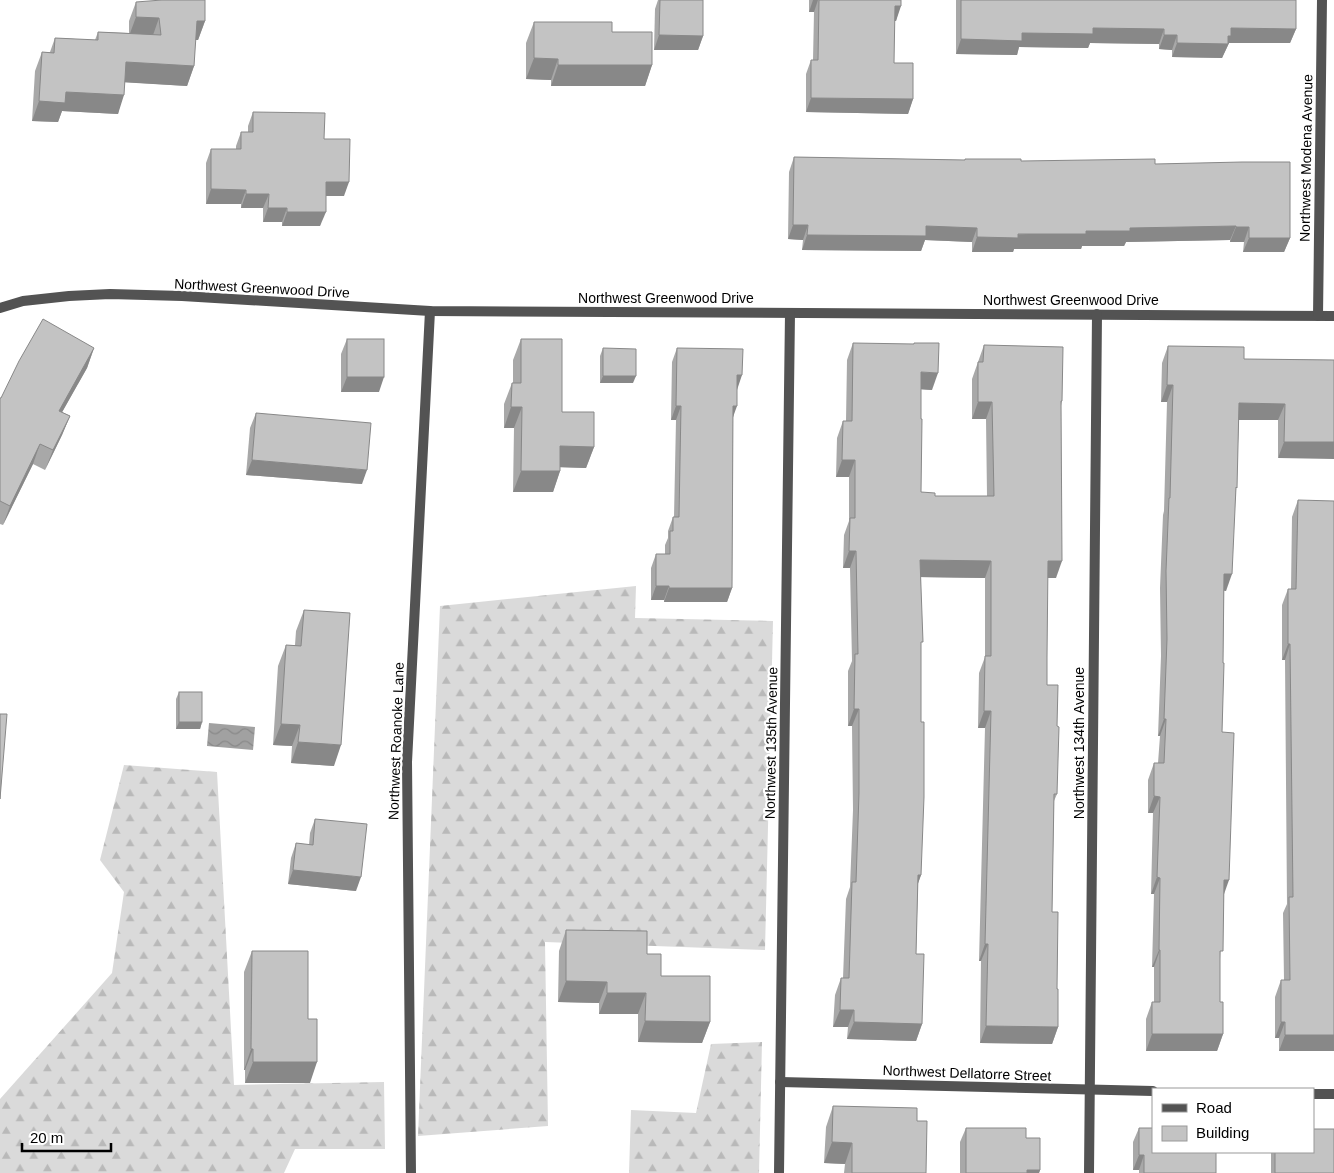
<svg xmlns="http://www.w3.org/2000/svg" width="1334" height="1173" viewBox="0 0 1334 1173" font-family="Arial,sans-serif">
<style>
.forest{fill:url(#forest-firs)}
.water{fill:url(#water-waves)}
.lines{fill:none;stroke-linecap:round;stroke-linejoin:round}
.street{stroke:#535353;stroke-width:10}
.wall{fill:#a8a8a8}
.shaded-wall{fill:#888}
.building{fill:#c3c3c3;stroke:#888}
.labels{text-anchor:middle;stroke-width:4.5;stroke-linejoin:round;paint-order:stroke}
.street-label{font-size:14px;fill:#000;stroke:#fff}
</style>
<defs>
<pattern id="forest-firs" width="22" height="20" patternUnits="userSpaceOnUse" patternTransform="scale(1.25)"><rect width="22" height="20" fill="#dadada"/><path d="M5 1l3.5 6h-7zM16 11l3.5 6h-7z" fill="#b9b9b9"/></pattern>
<pattern id="water-waves" width="16" height="10" patternUnits="userSpaceOnUse" patternTransform="scale(1.25)"><rect width="16" height="10" fill="#a1a1a1"/><path d="M0 5q4-4 8 0t8 0" fill="none" stroke="#898989"/></pattern>
</defs>
<rect width="100%" height="100%" fill="#fff"/>
<!-- forest -->
<g class="forest">
<path d="M636 586 635 618 773 621 765 950 545 942 548 1126 418 1136 440 606Z"/>
<path d="M124 765 217 772 234 1085 384 1082 385 1149H295L284 1173H0V1099L112 973 124 892 100 860Z"/>
<path d="M762 1042 759 1173H629L631 1110 696 1113 711 1044Z"/>
</g>
<!-- water -->
<path class="water" d="M209 723 255 727 253 750 207 746Z"/>
<g class="lines">
<!-- street -->
<g class="street">
<path d="M0 308 23 301 69 296 110 294 182 296 430 311 1334 316"/>
<path d="M1318 316 1322 0"/>
<path d="M780 1082 1153 1091"/>
<path d="M1313 1094H1334"/>
<path d="M411 1173 407 762 430 311"/>
<path d="M779 1173 790 313"/>
<path d="M1089 1173 1097 314"/>
</g>
</g>
<!-- wall -->
<g class="wall">
<path d="M658 0H703V36L698 50H654L655 9Z"/>
<path d="M809 0H901L896 21H894V63L913 99 908 114 806 112V74L811 60H813L814 12H809Z"/>
<path d="M956 0H1296V29L1290 43H1229L1222 58 1172 57V50L1159 49V44L1090 43 1088 48 1019 47 1017 55 956 54Z"/>
<path d="M136 2 205 21 198 40H195L194 66 187 86 125 82 118 114 62 111 58 122 32 121 35 71 42 52H50L55 38 95 40 98 32 129 33V21Z"/>
<path d="M534 22 612 32 652 65 645 86H551V80L526 79V43Z"/>
<path d="M253 112 324 139 344 196H326L320 226H282V222H263V208H241V204H206V163L211 149H236V146L241 132H248V126Z"/>
<path d="M794 157 1021 161 1155 164 1290 238 1284 252H1243L1244 242H1230V240L1126 242 1124 246H1082L1081 249H1014L1013 252H972V242L925 240 921 251 802 250 803 240 788 239 789 172Z"/>
<path d="M347 339 379 392H341V354Z"/>
<path d="M521 339 562 412 594 447 586 468 560 467V471L553 492H513L514 428H504V404L512 383H513V360Z"/>
<path d="M853 343 932 390 921 389V492L935 496H987L986 419H972V379L984 345 1062 401 1061 406 1056 578H1047V685L1057 726V794L1054 801 1052 912 1058 1027 1052 1044 980 1043 981 961H979L985 728H978L979 673 985 657V578L921 577V875L918 883 916 954 922 1024 916 1041 847 1039 848 1027H833L835 995 841 978H843L846 899 850 887 853 810 852 726H848V671L852 661 850 568H843L844 535 849 521V477H836L837 438 843 421H846L847 360Z"/>
<path d="M1168 346 1244 359 1334 360 1278 458V420H1239L1236 491 1226 591 1224 590 1222 732 1224 895 1220 959V1002L1223 1034 1217 1051H1146V1019L1152 1002H1154V967H1152L1154 894H1151L1153 813H1148V780L1154 763H1158L1160 736H1158L1161 656 1160 588 1163 515 1164 511 1167 402H1161L1162 363Z"/>
<path d="M94 348 87 368 62 412 70 416 62 435 45 470 33 464 3 525 0 524V398H1Z"/>
<path d="M603 348 633 383H600V356Z"/>
<path d="M677 348 737 389 733 418 732 588 727 602H664V600H651V568L656 554H665V545L668 538V531L673 517H674L676 420H671L672 362Z"/>
<path d="M256 413 362 484 246 475 250 428Z"/>
<path d="M1298 500 1334 1051H1279V1038H1275V997L1281 980H1284L1283 913 1287 904 1285 660H1282V605L1288 589H1291L1292 517Z"/>
<path d="M304 610 334 766 291 763 292 746 273 745 278 666 286 645H295L296 631Z"/>
<path d="M179 692 202 722 200 729H176V699Z"/>
<path d="M315 819 356 891 288 884 291 858 296 843 309 845 310 833Z"/>
<path d="M566 930 647 954 661 976 710 1022 702 1043 638 1042V1014H599V1003L558 1002 559 951Z"/>
<path d="M252 951 308 1019 310 1083H245V1070H244V972Z"/>
<path d="M833 1106 917 1121 926 1173H844L845 1164 824 1163 826 1127Z"/>
<path d="M966 1128 1026 1138 1040 1170 1039 1173H960V1142Z"/>
<path d="M1139 1128 1216 1173H1139V1170H1133V1142Z"/>
<path d="M1271 1152H1313L1334 1173H1271Z"/>
</g>
<!-- shaded-wall -->
<g class="shaded-wall">
<path d="M813 0H818L814 12H809Z"/>
<path d="M895 6H901L896 21 889 20Z"/>
<path d="M136 17 159 18 152 38 129 36Z"/>
<path d="M197 21H205L198 40H190Z"/>
<path d="M1093 28 1164 29 1159 44 1090 43 1088 48 1019 47 1017 55 956 54 961 39 1022 33Z"/>
<path d="M1231 28 1296 29 1290 43H1229L1222 58 1172 57 1177 43Z"/>
<path d="M659 35 703 36 698 50H654Z"/>
<path d="M1164 35H1177L1172 50 1159 49Z"/>
<path d="M534 58 558 59 551 80 526 79Z"/>
<path d="M126 62 194 66 187 86 119 82Z"/>
<path d="M558 65H652L645 86H551Z"/>
<path d="M66 92 124 95 118 114 62 111 58 122 32 121 39 101Z"/>
<path d="M811 98 913 99 908 114 806 112Z"/>
<path d="M326 182H349L344 196H321Z"/>
<path d="M211 189 246 190 241 204H206Z"/>
<path d="M246 194H269L263 208H241Z"/>
<path d="M268 208H287L282 222H263Z"/>
<path d="M287 212H326L320 226H282Z"/>
<path d="M793 225H808L803 240 788 239Z"/>
<path d="M926 226 977 228 972 242 925 240 921 251 802 250 807 235Z"/>
<path d="M1236 226 1230 240 1126 242 1124 246H1082L1081 249H1014L1013 252H972L977 237 1130 228Z"/>
<path d="M1236 227H1249L1244 242H1230Z"/>
<path d="M1249 238H1290L1284 252H1243Z"/>
<path d="M94 348 87 368 52 430 59 411Z"/>
<path d="M921 372 938 373 932 390 915 389Z"/>
<path d="M737 375H742L737 390Z"/>
<path d="M603 376H636L633 383H600Z"/>
<path d="M347 377H384L379 392H341Z"/>
<path d="M1167 385H1173L1167 402H1161Z"/>
<path d="M978 402H992L986 419H972Z"/>
<path d="M1239 403 1285 404 1278 420H1233Z"/>
<path d="M676 406H681L676 420H671Z"/>
<path d="M733 406H737L732 420Z"/>
<path d="M511 407H522L514 428H504Z"/>
<path d="M70 416 62 435 45 470 53 450Z"/>
<path d="M1284 442H1334V459L1278 458Z"/>
<path d="M40 444 33 464 3 525 10 506Z"/>
<path d="M560 446 594 447 586 468 553 467Z"/>
<path d="M252 460 367 470 362 484 246 475Z"/>
<path d="M842 460H855L849 477H836Z"/>
<path d="M521 471H560L553 492H513Z"/>
<path d="M849 551H856L850 568H843Z"/>
<path d="M920 560 991 561 985 578 914 577Z"/>
<path d="M1048 561H1062L1056 578H1041Z"/>
<path d="M1224 574H1232L1226 591 1218 590Z"/>
<path d="M656 586H669L664 600H651Z"/>
<path d="M669 588H732L727 602H664Z"/>
<path d="M1288 644H1290L1285 660H1282Z"/>
<path d="M854 709H859L852 726H848Z"/>
<path d="M984 711H991L985 728H978Z"/>
<path d="M1164 719H1166L1160 736H1158Z"/>
<path d="M179 722H202L200 729H176Z"/>
<path d="M281 724 300 725 292 746 273 745Z"/>
<path d="M298 742 341 745 334 766 291 763Z"/>
<path d="M1154 796 1160 797 1153 813H1148Z"/>
<path d="M293 870 361 877 356 891 288 884Z"/>
<path d="M918 875H921L915 892Z"/>
<path d="M1157 877 1160 878 1154 894H1151Z"/>
<path d="M1224 880H1229L1223 897Z"/>
<path d="M985 944H988L981 961H979Z"/>
<path d="M1159 950H1160L1154 967H1152Z"/>
<path d="M566 981 607 982 599 1003 558 1002Z"/>
<path d="M607 993H646L638 1014H599Z"/>
<path d="M840 1010H854L848 1027H833Z"/>
<path d="M645 1021 710 1022 702 1043 638 1042Z"/>
<path d="M854 1022 922 1024 916 1041 847 1039Z"/>
<path d="M1281 1022H1285L1279 1038H1275Z"/>
<path d="M986 1026 1058 1027 1052 1044 980 1043Z"/>
<path d="M1152 1034H1223L1217 1051H1146Z"/>
<path d="M1285 1035H1334V1051H1279Z"/>
<path d="M251 1049H253L245 1070H244Z"/>
<path d="M253 1062H317L310 1083H245Z"/>
<path d="M832 1142 852 1143 845 1164 824 1163Z"/>
<path d="M1139 1155H1144L1139 1170H1133Z"/>
<path d="M1027 1170H1040L1039 1173H1026Z"/>
</g>
<!-- building -->
<g class="building">
<path d="M162 0H205V21H197L194 66 126 62 124 95 66 92 65 103 39 101 42 52 54 53 55 38 98 40V32L161 35 159 18 136 17V2Z"/>
<path d="M660 0H703V36L659 35Z"/>
<path d="M819 0H901V6H895L894 63H913V99L811 98V60H818Z"/>
<path d="M961 0H1296V29L1231 28V36H1228V44L1177 43V35H1164V29L1093 28V34L1022 33V41L961 39Z"/>
<path d="M534 22H612V32H652V65H558V59L534 58Z"/>
<path d="M253 112 325 113 324 139H350L349 182H326V212H287V208H268L269 194H246V190L211 189V149H241V132H253Z"/>
<path d="M794 157 965 160V159H1021V161L1155 159V164L1242 162H1290V238H1249V227H1236V226L1130 228V231H1086V234H1018V238L977 237V228L926 226V236L807 235 808 225H793Z"/>
<path d="M43 319 94 348 59 411 70 416 53 450 40 444 10 506 0 501V398H1L19 361Z"/>
<rect x="347" y="339" width="37" height="38"/>
<path d="M521 339H562V412H594V447L560 446V471H521L522 407H511L512 383H521Z"/>
<path d="M853 343 914 344V343H939L938 373 921 372V419H922L921 492 935 493V496H994L992 402H978V362H983L984 345 1063 347 1062 401H1061L1062 561H1048L1047 657V685H1058L1057 726 1059 727 1057 794H1054L1052 912H1058L1057 989H1058V1027L986 1026 988 944H985L991 711H984L985 656H991V561L920 560 923 642H921V722H924V797L921 875H918L916 954H924L922 1024 854 1022V1010H840L841 978H849L852 882H856L859 793V709H854L855 654H858L856 551H849L850 518H855V460H842L843 421H852Z"/>
<path d="M1168 346 1244 347V359L1334 360V442H1284L1285 404 1239 403 1237 488 1236 487 1232 574H1224L1223 663H1224L1222 732 1234 733 1229 880H1224L1223 951H1220V1002H1223V1034H1152V1002H1160V950H1159L1160 878 1157 877 1160 797 1154 796V763H1164L1166 719H1164L1167 639 1166 571 1169 498H1170L1173 385H1167Z"/>
<path d="M603 348 636 349V376H603Z"/>
<path d="M677 348 743 349 742 375H737V406H733L732 588H669V586H656V554H670V531H673V517H679L681 406H676Z"/>
<path d="M256 413 371 423 367 470 252 460Z"/>
<path d="M1298 500 1334 501V1035H1285V1022H1281V980H1290L1289 897H1293L1290 644H1288V589H1296Z"/>
<path d="M304 610 350 613 341 745 298 742 300 725 281 724 286 645 301 646Z"/>
<rect x="179" y="692" width="23" height="30"/>
<path d="M0 714H7L0 799Z"/>
<path d="M315 819 367 824 361 877 293 870 296 843 313 845Z"/>
<path d="M566 930 647 931V954H661V976H710V1022L645 1021 646 993H607V982L566 981Z"/>
<path d="M252 951H308V1019H317V1062H253V1049H251Z"/>
<path d="M833 1106 917 1108V1121H927L926 1173H852V1143L832 1142Z"/>
<path d="M966 1128H1026V1138H1040V1170H1027V1173H966Z"/>
<path d="M1139 1128H1153V1152H1216V1173H1144V1155H1139Z"/>
<path d="M1313 1129H1334V1173H1275V1152H1313Z"/>
</g>
<g class="labels">
<!-- street labels -->
<g class="street-label">
<text transform="translate(1306 158) rotate(-89)" y="5">Northwest Modena Avenue</text>
<text transform="translate(262 288) rotate(3)" y="5">Northwest Greenwood Drive</text>
<text x="666" y="303">Northwest Greenwood Drive</text>
<text x="1071" y="305">Northwest Greenwood Drive</text>
<text transform="translate(396 741) rotate(-88)" y="5">Northwest Roanoke Lane</text>
<text transform="translate(771 743) rotate(-89)" y="5">Northwest 135th Avenue</text>
<text transform="translate(1079 743) rotate(-90)" y="5">Northwest 134th Avenue</text>
<text transform="translate(967 1073) rotate(2)" y="5">Northwest Dellatorre Street</text>
</g>
</g>
<!-- legend -->
<rect x="1152" y="1088" width="162" height="65" fill="#ffffff" stroke="#999999"/>
<rect x="1162" y="1104" width="25" height="8" fill="#535353" stroke="#999999"/>
<text x="1196" y="1113" font-size="15" fill="#000000">Road</text>
<rect x="1162" y="1126" width="25" height="15" fill="#c3c3c3" stroke="#999999"/>
<text x="1196" y="1138" font-size="15" fill="#000000">Building</text>
<!-- scale -->
<path d="M22 1143v8h89v-8" fill="none" stroke="#000000" stroke-width="2.5"/>
<text x="30" y="1143" font-size="15" fill="#000000" stroke="#ffffff" stroke-width="4" paint-order="stroke">20 m</text>
</svg>
